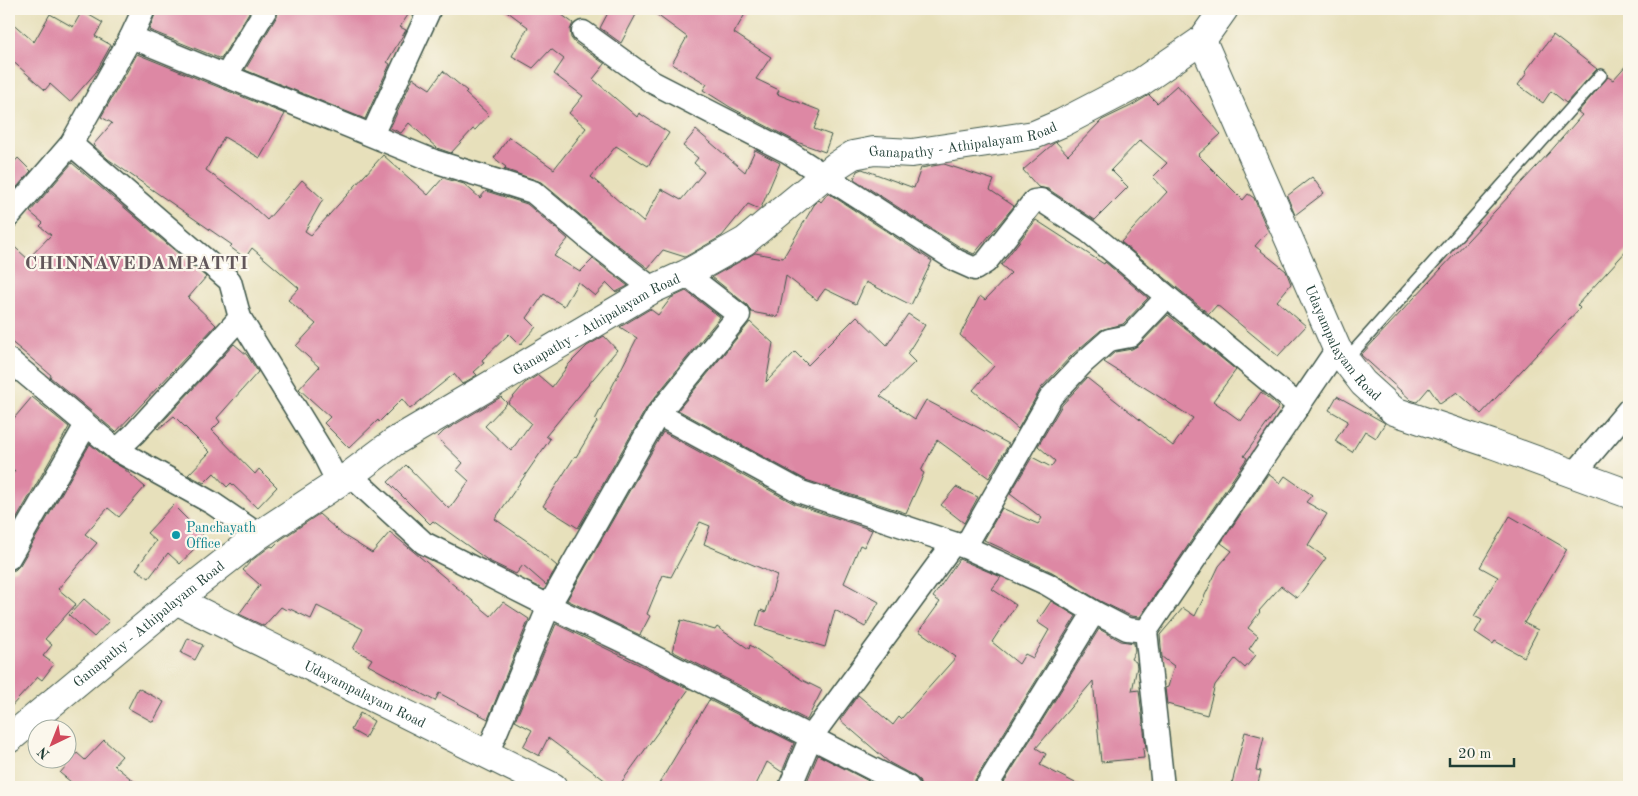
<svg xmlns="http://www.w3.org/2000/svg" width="1638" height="796" viewBox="0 0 1638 796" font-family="'Old Standard TT',serif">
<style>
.building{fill:#dd88a4}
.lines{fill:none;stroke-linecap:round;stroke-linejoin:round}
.service-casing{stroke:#3d5548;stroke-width:14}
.minor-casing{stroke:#3d5548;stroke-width:25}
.tertiary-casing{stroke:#3d5548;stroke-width:30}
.secondary-casing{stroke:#3d5548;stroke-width:30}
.service{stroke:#fff;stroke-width:11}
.minor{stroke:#fff;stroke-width:22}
.tertiary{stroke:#fff;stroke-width:28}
.secondary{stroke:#fff;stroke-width:28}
.culture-dot{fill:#0f9aa8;stroke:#fbf7ec;stroke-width:2}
.labels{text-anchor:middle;stroke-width:4.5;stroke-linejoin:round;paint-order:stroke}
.street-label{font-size:14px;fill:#1f3d34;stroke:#fbf7ec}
.culture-label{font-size:14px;fill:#0d838f;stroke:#fbf7ec;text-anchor:start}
.district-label{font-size:19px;font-weight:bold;letter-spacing:1px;fill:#62575b;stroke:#fbf7ec}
</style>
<rect width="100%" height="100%" fill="#fbf7ec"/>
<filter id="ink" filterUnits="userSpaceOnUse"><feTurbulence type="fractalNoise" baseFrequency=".02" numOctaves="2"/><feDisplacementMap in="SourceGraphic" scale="10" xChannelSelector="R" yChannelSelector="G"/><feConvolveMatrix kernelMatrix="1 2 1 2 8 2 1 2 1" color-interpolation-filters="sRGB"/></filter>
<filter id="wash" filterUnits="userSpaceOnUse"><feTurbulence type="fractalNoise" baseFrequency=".0096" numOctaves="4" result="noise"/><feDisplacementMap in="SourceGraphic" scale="20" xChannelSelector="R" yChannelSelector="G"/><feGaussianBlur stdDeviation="1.12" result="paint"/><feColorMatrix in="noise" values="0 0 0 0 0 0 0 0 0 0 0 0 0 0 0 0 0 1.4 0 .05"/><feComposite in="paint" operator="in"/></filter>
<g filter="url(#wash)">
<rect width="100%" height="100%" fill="#e7e0bb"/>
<g id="blocks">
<!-- building -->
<g class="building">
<path d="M157 9H251L221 59 149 30Z"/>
<path d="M279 9H412L400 27 406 30 387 62 390 64 365 119 245 70 277 16Z"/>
<path d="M504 9H554L573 23 570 30 571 38 575 43 605 64 593 79 637 117 639 113 669 133 648 166 616 146 591 177 643 222 661 189 681 200 704 172 694 163 698 158 683 146 696 130 745 172 755 150 780 163 761 208 759 209 748 204 722 236 685 257 663 250 648 268 598 230 541 182 504 169 506 167 494 158 509 137 554 169 586 128 569 113 583 96 554 74 564 59 551 49 533 68 512 56 528 27Z"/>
<path d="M610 9H639L621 43 600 28Z"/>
<path d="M649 9H748L734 33 771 57 756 79 779 90 777 94 821 111 814 129 831 135 825 152 797 142 730 107 703 90 707 84 672 64 687 37Z"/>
<path d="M82 11 103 23 95 36 111 45 96 72 70 102 50 84 45 90 9 58V20L34 42 50 14 73 27Z"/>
<path d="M1553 35 1597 69 1566 103 1551 91 1543 103 1518 85 1527 73 1525 72Z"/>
<path d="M137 54 285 114 260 158 224 137 206 170 241 196 267 220 302 180 323 199 305 231 311 235 383 155 428 195 443 178 464 184 480 198 486 191 527 204 568 239 554 256 580 272 593 259 628 286 616 292 607 283 595 296 578 282 564 306 544 294 527 318 536 327 520 345 509 334 482 360 484 363 474 372 477 375 462 384 454 374 410 409 402 399 379 422 378 420 349 448 324 423 330 417 299 389 319 367 296 346 316 324 288 300 299 288 252 248 245 258 230 247 232 245 108 159 93 145 112 123 101 117Z"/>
<path d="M1629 62V248L1577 305 1580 308 1481 414 1457 392 1440 404 1429 388 1417 402 1411 400 1361 355 1549 153 1582 115 1578 112 1608 77 1613 80Z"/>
<path d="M443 71 467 91 465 93 489 115 475 130 473 129 451 153 437 148 409 123 401 133 390 128 413 78 430 89Z"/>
<path d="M1177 85 1221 134 1198 155 1243 200 1248 194 1254 198 1268 231 1255 246 1286 271 1291 284 1277 301 1306 326 1278 356 1217 305 1209 314 1121 242 1167 192 1153 177 1167 163 1140 140 1111 170 1128 187 1095 220 1048 189 1038 187 1023 170 1053 144 1056 142 1068 155 1102 120 1131 106 1149 95 1157 103Z"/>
<path d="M18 158 31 171 10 195 9 168Z"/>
<path d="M72 163 206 277 188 298 216 325 116 432 50 377 51 375 9 340V242L28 259 51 235 40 226 43 223 30 212Z"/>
<path d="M944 164 994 180 990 190 1014 206 974 254 963 249 854 179 857 171 862 169 914 188 921 168Z"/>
<path d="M1312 177 1324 193 1295 215 1287 196Z"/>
<path d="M828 193 932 261 911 305 866 282 856 304 825 289 817 300 786 276 778 317 751 312 747 305 712 277 755 253 783 258 814 205 819 200 821 202Z"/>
<path d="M1036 220 1104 264 1105 262 1148 298 1123 324 1101 330 1073 354 1041 388 1018 429 973 390 994 366 960 335 980 296 985 300 1011 273 1001 265Z"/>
<path d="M686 291 720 317 647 407 578 528 543 506 575 456 576 457 597 422 595 420 637 338 620 327 650 309 658 315 671 298Z"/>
<path d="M908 314 925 325 907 354 915 362 880 396 915 419 926 400 1009 444 989 478 937 440 921 471 924 473 906 513 806 480 678 410 750 322 773 343 766 382 795 352 808 365 857 316 887 345Z"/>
<path d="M1168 315 1236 370 1213 401 1241 421 1261 392 1279 407 1244 456 1247 458 1140 617 1131 616 1100 601 1052 572 984 540 1002 508 1038 524 1042 518 1010 494 1032 457 1051 467 1055 461 1038 446 1062 405 1087 378 1173 446 1193 418 1104 362 1115 352 1132 349 1139 345Z"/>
<path d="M604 336 617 350 546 436 550 439 495 519 530 543 557 566 546 585 523 565 516 574 489 561 433 521 430 524 388 482 406 465 449 509 469 481 457 470 463 463 437 438 444 431 501 397 507 403 485 426 511 451 531 423 508 403 525 383 538 375 552 387 569 364 587 346Z"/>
<path d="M234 344 247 355 258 372 217 418 220 422 212 430 255 474 259 469 277 487 257 508 231 483 227 487 214 473 204 483 188 475 210 452 174 416 158 429 157 428Z"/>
<path d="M1337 396 1385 423 1376 438 1365 431 1352 452 1335 441 1348 421 1329 410Z"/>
<path d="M32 397 69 427 9 532V478L15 471 9 465V424Z"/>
<path d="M663 432 795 504 872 530 864 547 860 545 844 583 879 602 865 627 835 610 825 647 756 626 761 610 766 612 777 575 704 544 710 526 700 522 671 577 663 575 647 614 650 616 640 635 567 600Z"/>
<path d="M90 444 109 460 123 468 145 487 119 517 108 508 85 534 97 543 58 589 76 604 45 639 52 645 43 656 54 664 42 680 38 677 9 709V571L15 570 20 565Z"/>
<path d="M1268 474 1280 483 1285 476 1312 495 1306 502 1327 514 1308 545 1326 558 1297 598 1281 586 1259 611 1260 612 1248 628 1258 636 1249 649 1256 655 1245 668 1235 659 1215 685 1207 715 1167 704 1165 688 1168 687 1174 666 1162 657 1160 635 1183 608 1195 616 1219 566 1232 551 1221 543Z"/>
<path d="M956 487 978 497 964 523 941 505Z"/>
<path d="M173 505 205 537 180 564 168 553 149 578 136 569 156 541 147 533Z"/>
<path d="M319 514 343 535 372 553 390 532 491 616 503 602 529 619 488 719 439 693 435 701 368 665 372 659 353 649 363 629 317 606 311 619 288 608 286 610 281 607 264 626 239 614 260 585 243 570 251 561 268 548 271 546 273 547 280 540Z"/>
<path d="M1510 516 1567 549 1524 623 1538 630 1524 657 1495 641 1493 644 1475 632 1482 620 1474 616 1498 577 1480 567Z"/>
<path d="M959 559 1001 577 992 589 1016 605 992 642 1019 664 1025 654 1033 658 1049 630 1037 622 1051 601 1076 616 975 780 973 787H921L919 780 914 776 890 763 840 720 858 695 893 725 899 717 901 719 956 657 919 631 940 602 933 597Z"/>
<path d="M84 599 109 621 94 637 69 615Z"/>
<path d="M681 620 715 630 717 627 749 649 750 645 802 680 822 690 807 720 672 651Z"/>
<path d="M556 624 689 689 618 787H614L548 738 539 756 523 747 532 730 515 721Z"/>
<path d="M1099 629 1121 641 1134 643 1135 651 1131 659 1136 662 1137 667 1132 691 1139 690 1146 748H1143L1144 758 1101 762 1093 681 1036 748 1046 754 1040 765 1083 787H1001Z"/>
<path d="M188 638 203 645 195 660 181 653Z"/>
<path d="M138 688 164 702 153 722 128 708Z"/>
<path d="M709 700 794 743 782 772 767 762 755 787H657Z"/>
<path d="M360 713 374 721 365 738 351 730Z"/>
<path d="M1245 732 1264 737 1256 770 1261 771 1257 787H1231Z"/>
<path d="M104 740 122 756 114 765 141 787H77L60 773 77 753 85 760Z"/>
<path d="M818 755 880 787H808L805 786Z"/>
</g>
</g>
</g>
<g filter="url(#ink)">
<use href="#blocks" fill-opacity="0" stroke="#3d5548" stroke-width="1"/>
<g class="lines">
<!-- service casing -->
<g class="service-casing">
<path id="service" d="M1346 360 1601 75"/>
</g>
<!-- minor casing -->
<g class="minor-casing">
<g id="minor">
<path d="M583 32 652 82 788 152 957 261 975 269 986 262 1034 201 1041 200 1088 231 1299 406"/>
<path d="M131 37 144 9"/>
<path d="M226 76 266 9"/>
<path d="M372 135 428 13"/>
<path d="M71 144 230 281 240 318"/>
<path d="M9 216 71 144 131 37 434 161 533 192 590 240 653 289"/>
<path d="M9 360 117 450 134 434 240 318 323 453 338 483"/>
<path d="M658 414 801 492 965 547 1047 584 1094 612 1127 629 1146 631"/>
<path d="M117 450 212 503 259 535"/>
<path d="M1575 473 1629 409"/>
<path d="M350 475 424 543 549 606 633 646 908 787"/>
<path d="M965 547 1051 397 1083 363 1109 340 1130 336 1167 297"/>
<path d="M9 558 86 425"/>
<path d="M487 754 549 606 658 414 739 315 686 274"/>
<path d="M790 787 811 737 953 544"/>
<path d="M986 787 1094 612"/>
<path d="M1163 787 1146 631 1337 349"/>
</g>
</g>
<!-- tertiary casing -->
<g class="tertiary-casing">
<g id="tertiary">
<path id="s1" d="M1202 40 1337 349 1363 383 1394 411 1492 444 1629 494"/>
<path id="s2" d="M176 600 553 787"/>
</g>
</g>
<!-- secondary casing -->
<g class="secondary-casing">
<g id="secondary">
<path id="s3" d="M9 739 176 600 259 535 350 475 394 442 653 289 686 274 745 241 836 166 853 155 874 151 912 153 1034 135 1062 123 1141 82 1202 40 1224 9"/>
</g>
</g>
<!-- service -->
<use href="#service" class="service"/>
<!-- minor -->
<use href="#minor" class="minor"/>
<!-- tertiary -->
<use href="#tertiary" class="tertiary"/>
<!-- secondary -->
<use href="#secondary" class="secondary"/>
</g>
</g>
<!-- markers -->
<circle class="culture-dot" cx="176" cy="535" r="5"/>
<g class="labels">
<!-- street labels -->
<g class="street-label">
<text dy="5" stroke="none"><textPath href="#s3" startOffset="1141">Ganapathy - Athipalayam Road</textPath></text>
<text dy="5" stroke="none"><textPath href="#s3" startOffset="721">Ganapathy - Athipalayam Road</textPath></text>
<text dy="5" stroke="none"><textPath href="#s1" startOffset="335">Udayampalayam Road</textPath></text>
<text dy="5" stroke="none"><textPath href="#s3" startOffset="181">Ganapathy - Athipalayam Road</textPath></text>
<text dy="5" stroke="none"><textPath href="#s2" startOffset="211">Udayampalayam Road</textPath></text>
</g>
<!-- culture labels -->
<g class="culture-label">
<text x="186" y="532">Panchayath<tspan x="186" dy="16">Office</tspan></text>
</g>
<!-- district labels -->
<g class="district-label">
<text x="137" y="269">CHINNAVEDAMPATTI</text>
</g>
</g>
<!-- margin -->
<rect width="1638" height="796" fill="none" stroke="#fbf7ec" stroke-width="30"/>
<!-- north arrow -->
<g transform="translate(52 744) rotate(223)"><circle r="24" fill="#fbf7ec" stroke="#a3ada2"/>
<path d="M0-4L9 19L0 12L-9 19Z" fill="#d1495b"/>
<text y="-8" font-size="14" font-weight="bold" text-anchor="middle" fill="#1f3d34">N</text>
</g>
<!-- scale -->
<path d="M1450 758v8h64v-8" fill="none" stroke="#1f3d34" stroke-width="2.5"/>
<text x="1458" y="758" font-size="15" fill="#1f3d34" stroke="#fbf7ec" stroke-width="4" paint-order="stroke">20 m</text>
</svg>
